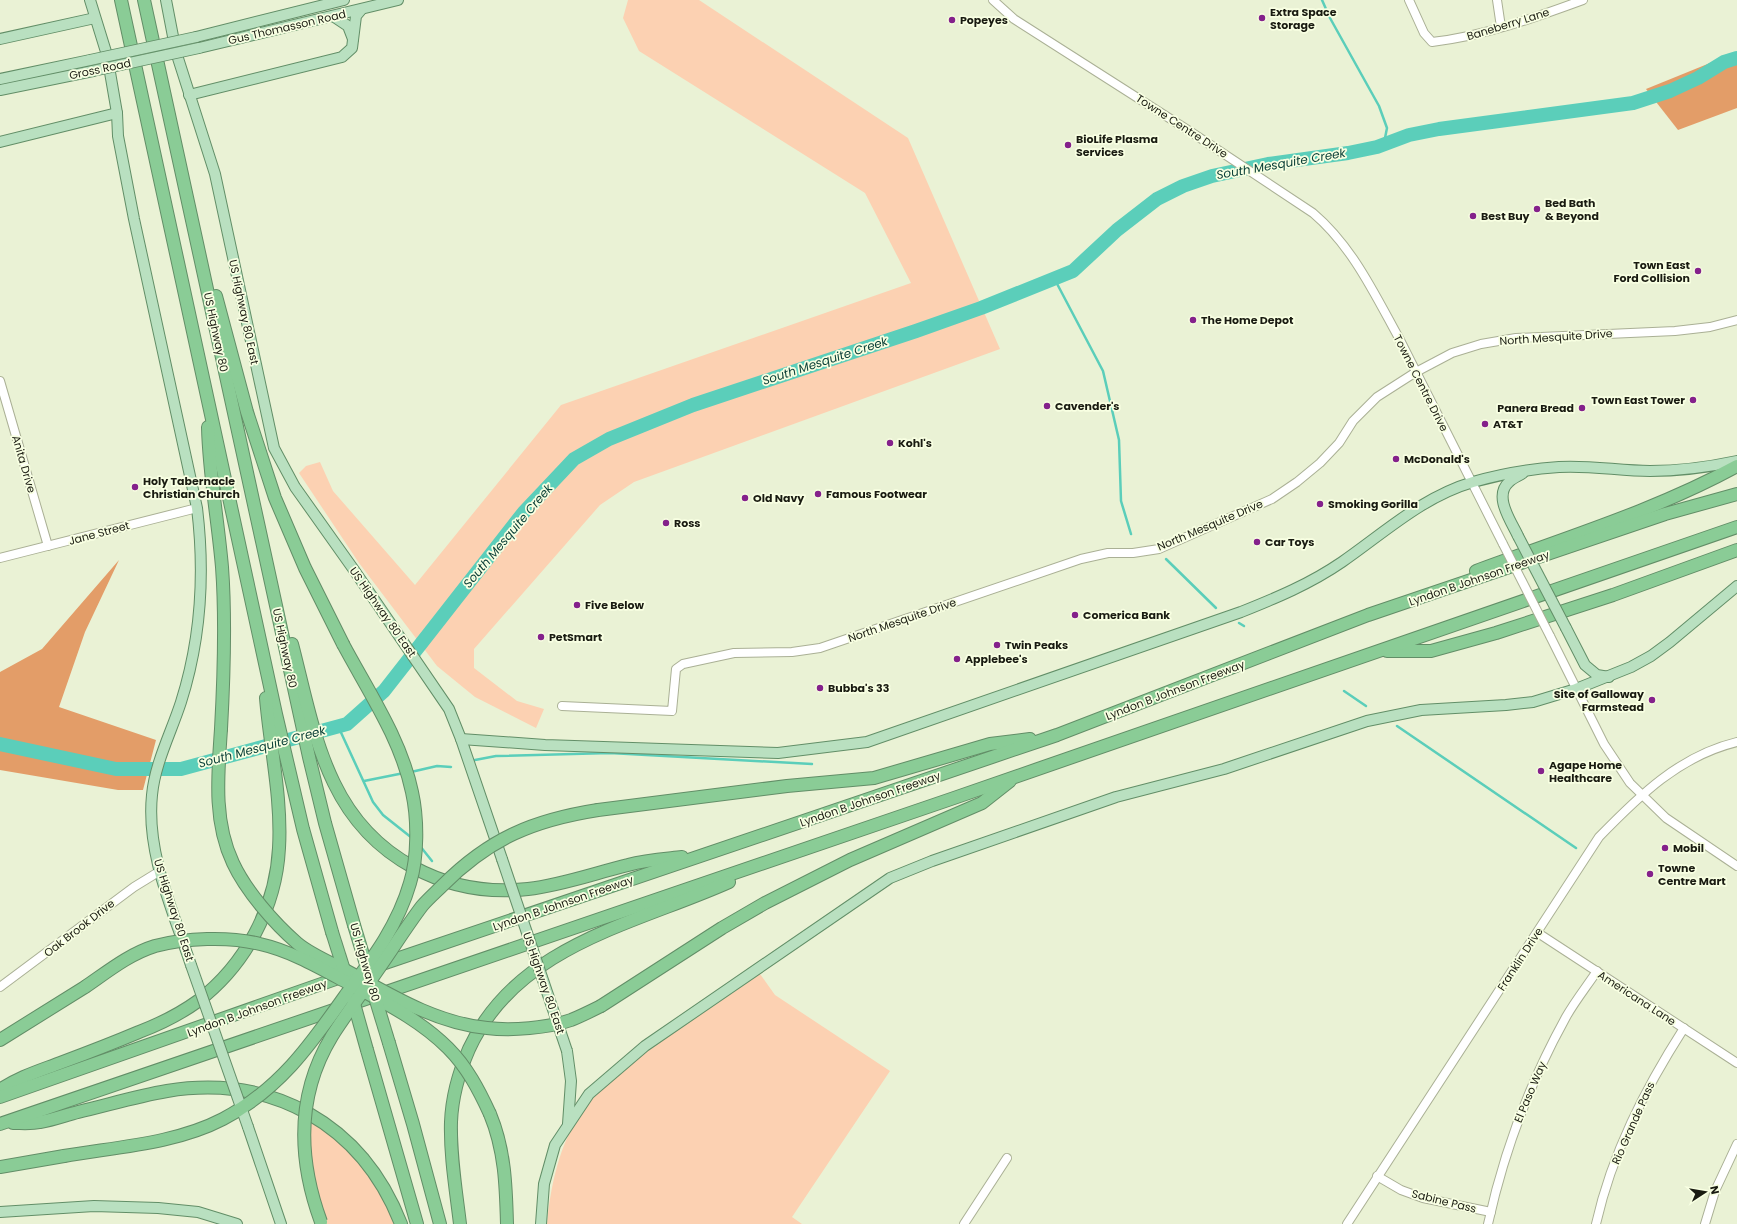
<svg xmlns="http://www.w3.org/2000/svg" width="1737" height="1224" viewBox="0 0 1737 1224" font-family="Poppins,sans-serif">
<style>
.green{fill:#fcd1b2}
.forest{fill:#e39d68}
.lines{fill:none;stroke-linecap:round;stroke-linejoin:round}
.stream{stroke:#5bceba;stroke-width:2.5}
.river{stroke:#5bceba;stroke-width:14}
.minor-casing{stroke:#aab095;stroke-width:10}
.major-casing{stroke:#628e67;stroke-width:12}
.highway-casing{stroke:#628e67;stroke-width:14}
.minor{stroke:#fff;stroke-width:8}
.major{stroke:#b9e0c0;stroke-width:10}
.highway{stroke:#8acc96;stroke-width:12}
.minor-bridge-casing{stroke:#aab095;stroke-width:10;stroke-linecap:butt}
.major-bridge-casing{stroke:#628e67;stroke-width:12;stroke-linecap:butt}
.highway-bridge-casing{stroke:#628e67;stroke-width:14;stroke-linecap:butt}
.minor-bridge{stroke:#fff;stroke-width:8}
.major-bridge{stroke:#b9e0c0;stroke-width:10}
.highway-bridge{stroke:#8acc96;stroke-width:12}
.poi-dot{fill:#84218b;stroke:#f8ffe2;stroke-width:1.5}
.labels{text-anchor:middle;stroke-width:3.5;stroke-linejoin:round;paint-order:stroke}
.poi-label{font-size:11px;font-weight:bold;fill:#191b11;stroke:#f8ffe2;text-anchor:start}
.street-label{font-size:11px;fill:#191b11;stroke:#f8ffe2}
.water-label{font-size:12px;font-style:italic;fill:#0b4038;stroke:#f8ffe2}
</style>
<rect width="100%" height="100%" fill="#eaf2d5"/>
<!-- green -->
<g class="green">
<path d="M628 0H699L908 138 1000 349 634 482 600 505 474 649V668L517 701 544 709 536 728 475 697 437 666 359 563 299 473 306 466 320 462 333 491 415 585 561 405 911 283 865 193 639 51 623 18Z"/>
<path d="M760 974 775 995 890 1071 792 1217 802 1224H547C550 1190 558 1152 575 1122 599 1082 642 1055 679 1029 706 1011 733 993 760 974Z"/>
<path d="M310 1120C352 1147 376 1178 394 1224H326L309 1163Z"/>
</g>
<!-- forest -->
<g class="forest">
<path d="M1737 52V108L1678 130 1646 89Z"/>
<path d="M119 560 85 632 59 707 156 740 143 790H118L0 770V672L42 649Z"/>
</g>
<g class="lines">
<!-- stream -->
<g class="stream">
<path d="M1322 0 1330 18 1379 106 1387 128 1385 138 1377 147"/>
<path d="M1054 278 1103 371 1119 440 1121 501 1131 534"/>
<path d="M1166 559 1216 608"/>
<path d="M1239 623 1244 626"/>
<path d="M1344 691 1366 706"/>
<path d="M338 726 373 802 383 815 412 838"/>
<path d="M1397 726 1576 848"/>
<path d="M475 760 496 756 610 753 812 764"/>
<path d="M411 772 437 766 451 767"/>
<path d="M364 781 404 773"/>
<path d="M420 846 432 861"/>
</g>
<!-- river -->
<path class="river" d="M0 744 116 769H181L347 724 384 691 524 512 574 459 609 439 693 405 916 331 981 308 1073 271 1117 230 1157 199 1183 186 1212 176 1268 164 1348 153 1377 147 1409 135 1439 129 1633 103 1670 91 1698 78 1724 62 1737 58"/>
<!-- minor casing -->
<g class="minor-casing">
<g id="minor">
<path d="M993 0 1014 19 1191 132 1313 213C1353 247 1375 295 1400 340 1435 408 1468 476 1503 544"/>
<path d="M1409 0 1424 33 1432 42C1484 36 1534 18 1583 0"/>
<path d="M1497 0 1501 27"/>
<path d="M0 381 48 546"/>
<path d="M0 558 197 508"/>
<path d="M1550 636 1604 744 1630 783 1666 818 1737 866"/>
<path d="M562 706 672 711 676 669 683 664 734 653 792 652 820 648 1081 559 1108 553H1133L1159 549 1272 499 1297 482 1320 463 1339 443 1353 421 1377 397 1416 372 1452 353 1481 344 1516 338 1675 331 1710 327 1737 320"/>
<path d="M1538 933 1737 1063"/>
<path d="M0 987 134 887 160 871"/>
<path d="M1377 1176 1401 1190 1423 1198 1491 1212"/>
<path d="M964 1224 1007 1158"/>
<path d="M1347 1224 1599 837C1639 796 1679 756 1737 742"/>
<path d="M1488 1224C1504 1151 1530 1082 1566 1017 1575 1001 1587 986 1597 971"/>
<path d="M1596 1224C1612 1153 1645 1089 1684 1028"/>
<path d="M1705 1224 1715 1191 1737 1144"/>
</g>
</g>
<!-- major casing -->
<g class="major-casing">
<g id="major">
<path d="M90 0 107 55 117 113 118 136 134 219 197 508C205 574 201 639 181 702 171 733 155 763 152 795 146 853 173 911 191 965"/>
<path d="M166 0 176 52 215 174 274 448 295 487 354 570 449 709 461 739 502 859"/>
<path d="M333 16 348 26 353 39"/>
<path d="M196 37 344 0"/>
<path d="M0 39 95 18"/>
<path d="M199 48 398 0"/>
<path d="M0 79 90 60"/>
<path d="M0 90 93 71"/>
<path d="M189 95 342 57 352 48 356 16 361 10"/>
<path d="M0 142 117 113"/>
<path d="M1518 536C1511 521 1493 496 1509 482 1513 478 1519 476 1523 473"/>
<path d="M1566 628 1585 665 1597 675 1609 677"/>
<path d="M461 739 545 745 778 753 867 742 1241 612C1276 598 1310 584 1342 562 1384 533 1422 497 1473 482 1501 474 1530 469 1559 467 1590 465 1620 471 1650 471 1679 471 1709 467 1737 461"/>
<path d="M567 1051 571 1081 568 1124"/>
<path d="M248 1127 281 1224"/>
<path d="M0 1212 94 1206 158 1208 198 1212 237 1224"/>
<path d="M541 1224 544 1184 555 1145 589 1094 645 1046 890 878 932 861 1116 797 1224 769 1367 721 1421 710 1506 705 1533 702 1576 689 1631 667 1651 656 1670 642 1737 586"/>
</g>
</g>
<!-- highway casing -->
<g class="highway-casing">
<g id="highway">
<path d="M121 0 276 714 303 829 332 932"/>
<path d="M144 0 309 757 325 823 354 925"/>
<path d="M216 296 247 412 275 498 305 568 343 644"/>
<path d="M208 427C209 474 218 520 222 567 226 621 224 675 221 729"/>
<path d="M1476 571C1562 539 1657 510 1737 466"/>
<path d="M292 644C304 690 313 740 334 783 370 858 446 898 528 889 562 885 595 873 628 865 646 860 664 859 682 857"/>
<path d="M1387 651H1431L1496 633 1613 595 1737 550"/>
<path d="M598 810 787 786 874 778 990 744 1030 739"/>
<path d="M376 966 1057 735 1368 615 1665 514 1737 494"/>
<path d="M601 1006 722 928 765 903 850 860 982 803 1010 781"/>
<path d="M0 1040 85 987"/>
<path d="M389 1043 413 1124 440 1224"/>
<path d="M367 1050 417 1224"/>
<path d="M0 1090C19 1077 39 1071 60 1063 87 1053 113 1043 139 1032 160 1024 180 1014 198 1001 245 965 276 908 279 848 282 798 270 747 266 698"/>
<path d="M0 1097 347 975"/>
<path d="M490 1114C505 1150 506 1186 507 1224"/>
<path d="M13 1123C22 1123 32 1124 40 1122 53 1120 66 1115 78 1112 108 1105 137 1096 167 1091 272 1074 362 1124 401 1224"/>
<path d="M0 1124 954 798 1737 527"/>
<path d="M0 1167 64 1156"/>
<path d="M460 1224C456 1190 450 1156 451 1122 452 1096 459 1072 469 1049 517 945 635 924 729 882"/>
</g>
</g>
<!-- minor -->
<use href="#minor" class="minor"/>
<!-- major -->
<use href="#major" class="major"/>
<!-- highway -->
<use href="#highway" class="highway"/>
<!-- minor-bridge casing -->
<g class="minor-bridge-casing">
<path id="minor-bridge" d="M1503 544 1550 636"/>
</g>
<!-- major-bridge casing -->
<g class="major-bridge-casing">
<g id="major-bridge">
<path d="M90 60 196 37"/>
<path d="M93 71 199 48"/>
<path d="M1518 536 1566 628"/>
<path d="M502 859 567 1051"/>
<path d="M191 965 248 1127"/>
</g>
</g>
<!-- highway-bridge casing -->
<g class="highway-bridge-casing">
<g id="highway-bridge">
<path d="M221 729C218 774 213 821 233 863 246 891 274 923 297 943 310 954 329 962 345 970 389 994 435 1023 487 1028 511 1031 548 1028 571 1020 581 1016 591 1011 601 1006"/>
<path d="M354 925 368 971"/>
<path d="M332 932 345 973"/>
<path d="M85 987C107 972 129 954 155 946 185 938 229 936 260 944 291 951 320 968 348 983 383 1002 419 1019 448 1048 467 1067 479 1090 490 1114"/>
<path d="M374 994 389 1043"/>
<path d="M353 1000 367 1050"/>
<path d="M64 1156C116 1147 175 1144 223 1119 280 1089 311 1044 347 993 373 958 398 925 410 883 418 857 418 819 412 792 401 739 368 691 343 644"/>
<path d="M321 1222C298 1159 296 1095 332 1036 346 1014 362 993 377 971 392 950 406 927 422 906 428 899 436 892 443 885 490 838 534 820 598 810"/>
</g>
</g>
<!-- minor-bridge -->
<use href="#minor-bridge" class="minor-bridge"/>
<!-- major-bridge -->
<use href="#major-bridge" class="major-bridge"/>
<!-- highway-bridge -->
<use href="#highway-bridge" class="highway-bridge"/>
</g>
<!-- markers -->
<g class="poi-dot">
<circle cx="1262" cy="18" r="4"/>
<circle cx="952" cy="20" r="4"/>
<circle cx="1068" cy="145" r="4"/>
<circle cx="1537" cy="209" r="4"/>
<circle cx="1473" cy="216" r="4"/>
<circle cx="1698" cy="271" r="4"/>
<circle cx="1193" cy="320" r="4"/>
<circle cx="1693" cy="400" r="4"/>
<circle cx="1047" cy="406" r="4"/>
<circle cx="1582" cy="408" r="4"/>
<circle cx="1485" cy="424" r="4"/>
<circle cx="890" cy="443" r="4"/>
<circle cx="1396" cy="459" r="4"/>
<circle cx="135" cy="487" r="4"/>
<circle cx="818" cy="494" r="4"/>
<circle cx="745" cy="498" r="4"/>
<circle cx="1320" cy="504" r="4"/>
<circle cx="666" cy="523" r="4"/>
<circle cx="1257" cy="542" r="4"/>
<circle cx="577" cy="605" r="4"/>
<circle cx="1075" cy="615" r="4"/>
<circle cx="541" cy="637" r="4"/>
<circle cx="997" cy="645" r="4"/>
<circle cx="957" cy="659" r="4"/>
<circle cx="820" cy="688" r="4"/>
<circle cx="1652" cy="700" r="4"/>
<circle cx="1541" cy="771" r="4"/>
<circle cx="1665" cy="848" r="4"/>
<circle cx="1650" cy="874" r="4"/>
</g>
<g class="labels">
<!-- poi labels -->
<g class="poi-label">
<text x="1270" y="16">Extra Space<tspan x="1270" dy="13">Storage</tspan></text>
<text x="960" y="24">Popeyes</text>
<text x="1076" y="143">BioLife Plasma<tspan x="1076" dy="13">Services</tspan></text>
<text x="1545" y="207">Bed Bath<tspan x="1545" dy="13">&amp; Beyond</tspan></text>
<text x="1481" y="220">Best Buy</text>
<text x="1690" y="269" text-anchor="end">Town East<tspan x="1690" dy="13">Ford Collision</tspan></text>
<text x="1201" y="324">The Home Depot</text>
<text x="1685" y="404" text-anchor="end">Town East Tower</text>
<text x="1055" y="410">Cavender's</text>
<text x="1574" y="412" text-anchor="end">Panera Bread</text>
<text x="1493" y="428">AT&amp;T</text>
<text x="898" y="447">Kohl's</text>
<text x="1404" y="463">McDonald's</text>
<text x="143" y="485">Holy Tabernacle<tspan x="143" dy="13">Christian Church</tspan></text>
<text x="826" y="498">Famous Footwear</text>
<text x="753" y="502">Old Navy</text>
<text x="1328" y="508">Smoking Gorilla</text>
<text x="674" y="527">Ross</text>
<text x="1265" y="546">Car Toys</text>
<text x="585" y="609">Five Below</text>
<text x="1083" y="619">Comerica Bank</text>
<text x="549" y="641">PetSmart</text>
<text x="1005" y="649">Twin Peaks</text>
<text x="965" y="663">Applebee's</text>
<text x="828" y="692">Bubba's 33</text>
<text x="1644" y="698" text-anchor="end">Site of Galloway<tspan x="1644" dy="13">Farmstead</tspan></text>
<text x="1549" y="769">Agape Home<tspan x="1549" dy="13">Healthcare</tspan></text>
<text x="1673" y="852">Mobil</text>
<text x="1658" y="872">Towne<tspan x="1658" dy="13">Centre Mart</tspan></text>
</g>
<!-- street labels -->
<g class="street-label">
<text transform="translate(1508 24) rotate(-17)" y="4">Baneberry Lane</text>
<text transform="translate(287 27) rotate(-13)" y="4">Gus Thomasson Road</text>
<text transform="translate(100 69) rotate(-12)" y="4">Gross Road</text>
<text transform="translate(1182 126) rotate(33)" y="4">Towne Centre Drive</text>
<text transform="translate(244 312) rotate(78)" y="4">US Highway 80 East</text>
<text transform="translate(216 332) rotate(78)" y="4">US Highway 80</text>
<text transform="translate(1556 337) rotate(-4)" y="4">North Mesquite Drive</text>
<text transform="translate(1421 383) rotate(63)" y="4">Towne Centre Drive</text>
<text transform="translate(24 464) rotate(74)" y="4">Anita Drive</text>
<text transform="translate(1210 525) rotate(-23)" y="4">North Mesquite Drive</text>
<text transform="translate(99 533) rotate(-15)" y="4">Jane Street</text>
<text transform="translate(1479 578) rotate(-19)" y="4">Lyndon B Johnson Freeway</text>
<text transform="translate(383 612) rotate(55)" y="4">US Highway 80 East</text>
<text transform="translate(902 620) rotate(-19)" y="4">North Mesquite Drive</text>
<text transform="translate(285 648) rotate(78)" y="4">US Highway 80</text>
<text transform="translate(1175 690) rotate(-21)" y="4">Lyndon B Johnson Freeway</text>
<text transform="translate(870 799) rotate(-19)" y="4">Lyndon B Johnson Freeway</text>
<text transform="translate(563 903) rotate(-19)" y="4">Lyndon B Johnson Freeway</text>
<text transform="translate(174 910) rotate(72)" y="4">US Highway 80 East</text>
<text transform="translate(79 928) rotate(-38)" y="4">Oak Brook Drive</text>
<text transform="translate(1520 959) rotate(-57)" y="4">Franklin Drive</text>
<text transform="translate(365 962) rotate(74)" y="4">US Highway 80</text>
<text transform="translate(544 983) rotate(71)" y="4">US Highway 80 East</text>
<text transform="translate(1637 998) rotate(33)" y="4">Americana Lane</text>
<text transform="translate(257 1008) rotate(-20)" y="4">Lyndon B Johnson Freeway</text>
<text transform="translate(1530 1092) rotate(-67)" y="4">El Paso Way</text>
<text transform="translate(1633 1123) rotate(-66)" y="4">Rio Grande Pass</text>
<text transform="translate(1444 1201) rotate(14)" y="4">Sabine Pass</text>
</g>
<!-- water labels -->
<g class="water-label">
<text transform="translate(1281 164) rotate(-10)" y="4">South Mesquite Creek</text>
<text transform="translate(825 361) rotate(-18)" y="4">South Mesquite Creek</text>
<text transform="translate(508 536) rotate(-50)" y="4">South Mesquite Creek</text>
<text transform="translate(262 747) rotate(-15)" y="4">South Mesquite Creek</text>
</g>
</g>
<!-- north arrow -->
<g transform="translate(1705 1192) rotate(78)" stroke="#f8ffe2" stroke-width="3" paint-order="stroke">
<path d="M0-3L7 15L0 10L-7 15Z" fill="#191b11"/>
<text y="-6" font-size="11" font-weight="bold" text-anchor="middle" fill="#191b11">N</text>
</g>
</svg>
